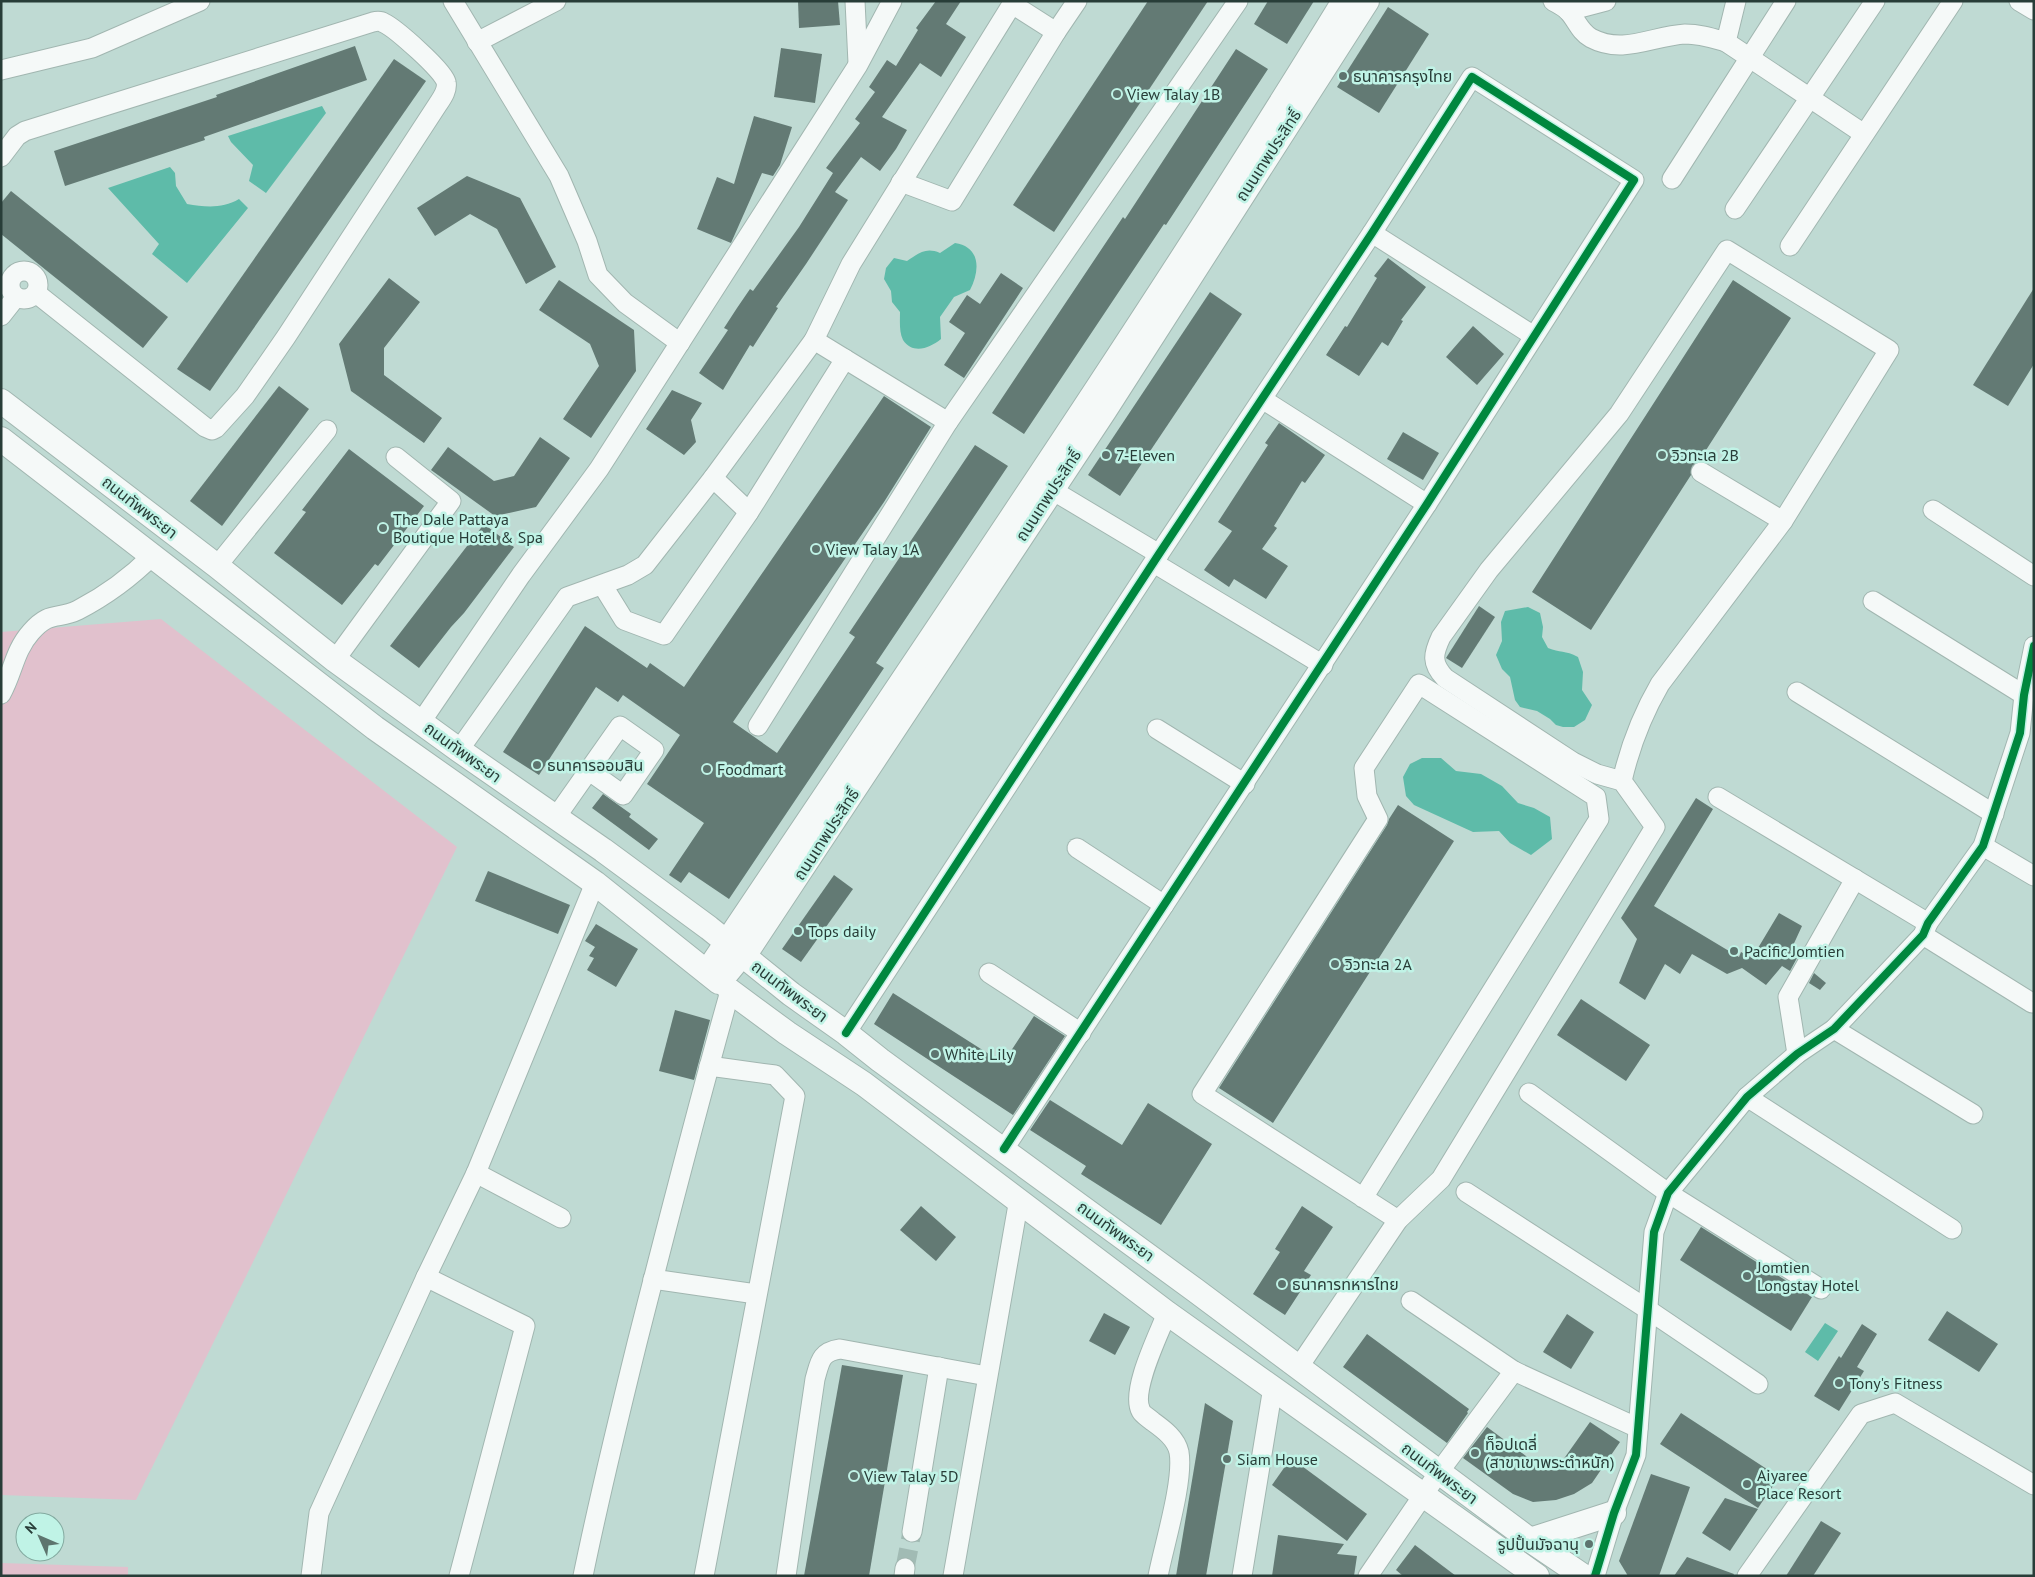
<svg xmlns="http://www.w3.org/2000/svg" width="2035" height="1577" viewBox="0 0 2035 1577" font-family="'PT Sans','Noto Sans Thai',sans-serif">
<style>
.green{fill:#e1c1cd}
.water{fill:#5ebba9}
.building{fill:#637a74}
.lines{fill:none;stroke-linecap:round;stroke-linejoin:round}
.minor-tunnel{stroke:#a1bbb4;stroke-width:19;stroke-dasharray:19 9;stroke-linecap:butt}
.minor-casing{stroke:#a1b6b0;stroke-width:21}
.major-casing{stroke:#a1b6b0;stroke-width:26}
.minor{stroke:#f5f9f8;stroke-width:19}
.major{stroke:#f5f9f8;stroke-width:24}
.cycleway-casing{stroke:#c0f3e6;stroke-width:11}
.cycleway{stroke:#00873e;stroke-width:8}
.poi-dot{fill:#5d746e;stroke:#c0f3e6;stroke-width:2}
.labels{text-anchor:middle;stroke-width:5;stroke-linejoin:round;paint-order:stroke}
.poi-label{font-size:16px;fill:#283d38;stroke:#c0f3e6;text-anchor:start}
.street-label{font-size:16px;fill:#283d38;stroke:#c0f3e6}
</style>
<rect width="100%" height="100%" fill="#bfdad3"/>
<!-- green -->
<g class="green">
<path d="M161 619 457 847 136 1500 1 1495V632Z"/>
<path d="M1 1563 128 1567V1576H1Z"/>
</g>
<!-- water -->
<g class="water">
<path d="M322 106 326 113 266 193 249 181 253 165 231 142 228 136Z"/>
<path d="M170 167 175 173 176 186 187 204C205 207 222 209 239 199L248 208 187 283 152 254 159 244 108 188Z"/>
<path d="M955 243C981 247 980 271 970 290L954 297 940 317 941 339C930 348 913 355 903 340 899 332 900 321 900 312L892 302 891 291 884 279 886 268 894 258 907 261C919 253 926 247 940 253Z"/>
<path d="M1528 607 1540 613 1543 627 1542 637 1548 648C1560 653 1565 650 1578 657L1583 672 1582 690 1592 705 1585 720 1574 727H1563L1556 725 1550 719 1537 711 1520 707 1515 700 1510 677 1502 669 1496 655 1502 641 1501 622 1505 611Z"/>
<path d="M1422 758H1441L1456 771 1481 774 1502 786 1518 803 1534 808 1550 817 1552 839 1531 855 1510 843 1499 831 1473 832 1414 805 1406 796 1403 777 1410 764Z"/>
<path d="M1825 1323 1838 1331 1818 1361 1805 1352Z"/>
</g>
<!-- building -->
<g class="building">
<path d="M798 1H838L840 25 799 28Z"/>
<path d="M936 1H961L946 24 966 37 941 77 920 63 882 117 907 130 896 149 880 171 861 157 835 192 848 200 806 264 776 307 778 308 753 347 750 345 723 390 699 373 728 330 724 328 737 308 750 289 753 291 799 227 833 173 826 168 860 123 855 119 875 92 869 87 887 60 896 66 918 30 916 28Z"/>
<path d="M1148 1H1208L1054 232 1013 205Z"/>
<path d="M1268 1H1314L1287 44 1254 24Z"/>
<path d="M1388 7 1429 34 1379 113 1337 87Z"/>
<path d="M355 46 367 80 204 137 205 140 65 186 54 151 217 97 216 95Z"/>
<path d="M781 48 822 54 815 103 774 97Z"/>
<path d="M1236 49 1268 69 1166 225 1164 224 1024 434 992 413 1123 217 1125 219Z"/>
<path d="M394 59 426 81 210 391 177 369Z"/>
<path d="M754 116 792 127 780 165 773 176 762 173 731 243 697 229 717 177 734 184Z"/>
<path d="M467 176 520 198 556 267 526 284 497 229 470 214 435 236 417 208Z"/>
<path d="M11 191 168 317 143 348 1 234V203Z"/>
<path d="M1388 258 1426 287 1401 320 1403 321 1388 346 1382 342 1359 376 1326 355 1345 326 1347 327 1377 278 1374 276Z"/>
<path d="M1001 273 1023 288 964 378 944 365 965 333 949 322 967 295 980 304Z"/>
<path d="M389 278 420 302 384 348V375L442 418 424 443 351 391 339 344Z"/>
<path d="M559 280 634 330 636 371 591 438 563 419 599 366 590 344 539 310Z"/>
<path d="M1733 280 1791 318 1699 461 1692 466 1691 475 1591 630 1532 592Z"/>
<path d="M2034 288V364L2008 406 1973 385Z"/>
<path d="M1210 292 1242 314 1120 496 1088 475Z"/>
<path d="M1473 326 1504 354 1477 385 1446 357Z"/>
<path d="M279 386 309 409 222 526 190 501Z"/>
<path d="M672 390 702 403 691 420 696 442 684 455 646 429Z"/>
<path d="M884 396 931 427 884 502 733 722 777 753 855 637 849 633 975 445 1008 466 876 663 884 668 729 899 689 872 681 883 669 875 704 823 647 784 680 735 623 695 618 702 596 687 539 775 503 752 585 626 647 668 650 663 684 687Z"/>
<path d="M1279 423 1325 455 1305 483 1302 481 1274 526 1277 528 1262 549 1288 566 1266 599 1234 579 1229 587 1204 570 1232 531 1218 522 1268 445 1265 443Z"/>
<path d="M1403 432 1439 453 1423 480 1387 459Z"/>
<path d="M540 437 570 458 536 507 495 516 431 470 448 447 494 481 514 476Z"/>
<path d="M349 449 424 506 378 566 375 564 342 605 274 553 306 512 302 510Z"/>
<path d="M484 524 514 547 464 613 451 627 419 668 390 646Z"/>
<path d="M1479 606 1495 617 1462 668 1446 658Z"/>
<path d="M603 794 631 814 629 817 658 839 649 850 592 808Z"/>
<path d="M1696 798 1713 809 1654 906 1739 957 1741 952 1752 958 1779 913 1802 926 1790 952 1797 958 1790 971 1782 966 1766 985 1742 968 1727 974 1692 954 1680 974 1665 964 1645 1000 1619 983 1637 939 1621 918Z"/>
<path d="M1398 805 1454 841 1273 1123 1219 1088 1387 825 1389 819Z"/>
<path d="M488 871 570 905 558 934 475 901Z"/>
<path d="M834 875 853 889 801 962 782 949Z"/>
<path d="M596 924 638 949 616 987 587 970 594 958 589 956 595 947 585 941Z"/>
<path d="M1814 973 1826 983 1820 990 1809 983Z"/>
<path d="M893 993 1003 1063 1034 1016 1065 1036 1013 1115 874 1024Z"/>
<path d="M1581 999 1650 1045 1626 1081 1557 1035Z"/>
<path d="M675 1010 710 1020 694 1080 659 1071Z"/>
<path d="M1050 1100 1122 1145 1148 1103 1212 1144 1161 1225 1081 1174 1086 1166 1030 1130Z"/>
<path d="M921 1206 956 1237 936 1261 900 1230Z"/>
<path d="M1302 1206 1333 1227 1304 1271 1311 1275 1285 1315 1253 1294 1280 1252 1275 1249Z"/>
<path d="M1701 1227 1812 1297 1791 1331 1680 1260Z"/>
<path d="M1947 1311 1998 1344 1979 1372 1928 1340Z"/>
<path d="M1104 1313 1130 1327 1115 1355 1089 1341Z"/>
<path d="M1567 1314 1594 1332 1571 1369 1543 1352Z"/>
<path d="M1862 1324 1877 1334 1857 1367 1864 1371 1839 1411 1814 1396 1839 1356 1841 1358Z"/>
<path d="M1367 1334 1469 1409 1467 1412 1468 1413 1447 1443 1343 1367Z"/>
<path d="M842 1365 903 1375 869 1576H804Z"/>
<path d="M1205 1403 1233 1421 1206 1576H1176Z"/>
<path d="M1681 1413 1779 1477 1758 1508 1660 1444Z"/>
<path d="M1590 1422 1620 1442 1592 1483 1574 1494 1556 1500 1533 1502 1513 1494 1463 1458 1487 1427 1530 1459 1547 1465 1563 1460Z"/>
<path d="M1291 1458 1367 1514 1347 1541 1272 1485Z"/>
<path d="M1651 1474 1690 1487 1659 1576H1628L1619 1561Z"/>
<path d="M1725 1498 1758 1509 1730 1551 1702 1533Z"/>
<path d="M1821 1521 1841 1533 1813 1576H1786Z"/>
<path d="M1278 1535 1344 1544 1337 1554 1357 1556 1354 1576H1272Z"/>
<path d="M1415 1545 1456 1576H1403L1396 1570Z"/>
<path d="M1687 1557 1734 1574 1733 1576H1674Z"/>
</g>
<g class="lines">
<!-- minor-tunnel -->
<path class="minor-tunnel" d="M905 1568 912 1532"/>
<!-- minor casing -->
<g class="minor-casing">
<g id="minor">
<path d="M453 1 559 176 587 241 598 275 625 303 680 343"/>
<path d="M855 1 858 63"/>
<path d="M1553 1C1558 4 1565 7 1569 12 1577 21 1580 32 1591 38 1623 55 1652 36 1685 34 1700 34 1712 38 1726 42L1864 134"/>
<path d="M2019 1 2034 10"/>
<path d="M1012 4 1056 32"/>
<path d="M1568 11 1606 1"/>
<path d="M477 42 556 1"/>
<path d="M1726 42 1736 1"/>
<path d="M1 70 92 48 200 1"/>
<path d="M1 157 17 136 25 131 373 22C377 21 381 21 384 23 395 28 445 72 446 82 448 90 442 98 438 104L286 337 245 396 216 428 212 430 205 427 36 293"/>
<path d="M1672 179 1786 1"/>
<path d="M901 182 952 201 1056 32 1077 1"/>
<path d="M1735 209 1875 1"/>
<path d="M1372 233 1534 336"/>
<path d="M1790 246 1953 1"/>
<circle cx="24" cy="285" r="14"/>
<path d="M1 316 16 297"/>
<path d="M845 359 948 422"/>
<path d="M1262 399 1427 504"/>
<path d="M1701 472 1783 521"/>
<path d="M713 478 749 512"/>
<path d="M1052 490 1159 554"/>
<path d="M1933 510 2034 576"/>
<path d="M1154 563 1323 665"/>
<path d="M217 566 327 430"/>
<path d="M603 586 624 620 664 635 749 512 845 359 814 340"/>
<path d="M1873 601 2024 695"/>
<path d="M335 660 451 501 396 457"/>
<path d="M1797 692 1994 814"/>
<path d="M1 694C13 673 14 651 31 632 50 610 58 620 78 610 107 595 130 578 153 555"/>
<path d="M421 722 521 575 599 469 858 65 892 1"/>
<path d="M758 726 948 422 1238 1"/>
<path d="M1157 729 1245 784"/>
<path d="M459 750 567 597 628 575 645 565 713 478 814 340 851 264 1014 1"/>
<path d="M1718 797 1928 923"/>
<path d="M556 817 620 726 654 750 623 795 588 770"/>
<path d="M1983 846 2034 876"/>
<path d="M1077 848 1164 905"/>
<path d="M1923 935 2032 1003"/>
<path d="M989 973 1081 1033"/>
<path d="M1834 1029 1973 1114"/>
<path d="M846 1033 1159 554 1372 233 1472 77 1634 180 1427 504 1004 1149"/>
<path d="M1797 1054 1788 997 1855 879"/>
<path d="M1529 1093 1668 1193 1821 1289"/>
<path d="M1747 1097 1952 1229"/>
<path d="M476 1173 561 1218"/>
<path d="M1466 1192 1647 1309 1758 1384"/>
<path d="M1363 1198 1599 819 1596 797 1419 684 1364 768 1367 796 1378 819 1202 1094C1267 1136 1332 1178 1398 1220"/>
<path d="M426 1277 525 1326 459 1576"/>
<path d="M653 1279 756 1294"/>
<path d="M1411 1301 1514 1371 1638 1428"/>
<path d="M1298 1368 1398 1220 1441 1179 1655 827 1622 781C1630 746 1642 715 1660 684L1783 521 1889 350 1727 250 1619 414 1489 570 1441 637C1433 654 1431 663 1445 678L1573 762 1597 774 1622 781"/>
<path d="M912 1532 939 1367"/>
<path d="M311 1576 319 1513 426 1277 476 1173 595 883"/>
<path d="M583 1576C599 1498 618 1420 637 1343 667 1225 697 1108 730 991L721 984 744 956"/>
<path d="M704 1576 795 1096 775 1075 709 1066"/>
<path d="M786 1576 815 1379C820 1362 820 1352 840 1349L987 1376"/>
<path d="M904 1576 905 1568"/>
<path d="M953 1576 1019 1199"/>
<path d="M1158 1576C1164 1545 1184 1481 1179 1452 1176 1438 1163 1429 1152 1421 1149 1418 1143 1415 1141 1411 1130 1391 1159 1334 1167 1313"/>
<path d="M1242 1576 1273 1387"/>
<path d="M1368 1576 1439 1472 1514 1371"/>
<path d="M1595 1576 1614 1513 1636 1455 1654 1232 1668 1193 1747 1097 1797 1054 1834 1029 1923 935 1928 923 1983 846 2020 733 2024 695 2034 646"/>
<path d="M1747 1576 1861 1414 1895 1403 2034 1485"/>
</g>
</g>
<!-- major casing -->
<g class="major-casing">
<g id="major">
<path d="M1 401 217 566 335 660 459 750 603 850 709 928 791 994 846 1033 880 1060 1195 1290 1530 1540 1583 1576"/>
<path d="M1 439 375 728 595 883 719 982"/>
<path d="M744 956 1105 410 1367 1"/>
<path d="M707 972C922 650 1142 331 1344 1"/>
<path d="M730 991 787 1033 864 1084 1167 1313 1537 1576"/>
<path d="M1530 1540 1614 1513"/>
</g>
</g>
<!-- minor -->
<use href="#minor" class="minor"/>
<!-- major -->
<use href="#major" class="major"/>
<!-- cycleway casing -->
<g class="cycleway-casing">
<g id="cycleway">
<path d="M846 1033 1159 554 1372 233 1472 77 1634 180 1427 504 1004 1149"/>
<path d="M1595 1576 1614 1513 1636 1455 1654 1232 1668 1193 1747 1097 1797 1054 1834 1029 1923 935 1928 923 1983 846 2020 733 2024 695 2034 646"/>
</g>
</g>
<!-- cycleway -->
<use href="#cycleway" class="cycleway"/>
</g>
<!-- markers -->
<g class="poi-dot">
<circle cx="1343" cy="76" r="5"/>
<circle cx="1117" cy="94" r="5"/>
<circle cx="1106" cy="455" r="5"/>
<circle cx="1662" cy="455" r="5"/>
<circle cx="383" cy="528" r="5"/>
<circle cx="816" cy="549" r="5"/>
<circle cx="537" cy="765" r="5"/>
<circle cx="707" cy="769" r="5"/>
<circle cx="798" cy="931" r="5"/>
<circle cx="1734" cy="951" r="5"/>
<circle cx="1335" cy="964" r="5"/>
<circle cx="935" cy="1054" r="5"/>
<circle cx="1747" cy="1276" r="5"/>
<circle cx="1282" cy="1284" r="5"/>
<circle cx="1839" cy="1383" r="5"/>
<circle cx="1475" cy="1453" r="5"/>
<circle cx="1227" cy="1459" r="5"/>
<circle cx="854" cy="1476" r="5"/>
<circle cx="1747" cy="1484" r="5"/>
<circle cx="1589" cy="1544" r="5"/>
</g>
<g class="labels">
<!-- poi labels -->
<g class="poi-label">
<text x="1353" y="82">ธนาคารกรุงไทย</text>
<text x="1127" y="100">View Talay 1B</text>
<text x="1116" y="461">7-Eleven</text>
<text x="1672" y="461">วิวทะเล 2B</text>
<text x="393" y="525">The Dale Pattaya<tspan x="393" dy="18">Boutique Hotel &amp; Spa</tspan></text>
<text x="826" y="555">View Talay 1A</text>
<text x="547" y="771">ธนาคารออมสิน</text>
<text x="717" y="775">Foodmart</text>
<text x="808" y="937">Tops daily</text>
<text x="1744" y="957">Pacific Jomtien</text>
<text x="1345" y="970">วิวทะเล 2A</text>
<text x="945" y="1060">White Lily</text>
<text x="1757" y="1273">Jomtien<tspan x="1757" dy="18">Longstay Hotel</tspan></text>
<text x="1292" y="1290">ธนาคารทหารไทย</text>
<text x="1849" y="1389">Tony's Fitness</text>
<text x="1485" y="1450">ท็อปเดลี่<tspan x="1485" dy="18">(สาขาเขาพระตำหนัก)</tspan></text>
<text x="1237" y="1465">Siam House</text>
<text x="1757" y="1481">Aiyaree<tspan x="1757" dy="18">Place Resort</tspan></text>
<text x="864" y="1482">View Talay 5D</text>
<text x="1579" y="1550" text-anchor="end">รูปปั้นมัจฉานุ</text>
</g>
<!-- street labels -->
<g class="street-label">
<text transform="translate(1268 155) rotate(-57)" y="6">ถนนเทพประสิทธิ์</text>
<text transform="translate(1048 495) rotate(-57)" y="6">ถนนเทพประสิทธิ์</text>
<text transform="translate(140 507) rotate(38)" y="6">ถนนทัพพระยา</text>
<text transform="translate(463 752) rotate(36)" y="6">ถนนทัพพระยา</text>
<text transform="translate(826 834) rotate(-57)" y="6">ถนนเทพประสิทธิ์</text>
<text transform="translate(790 991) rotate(37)" y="6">ถนนทัพพระยา</text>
<text transform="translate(1116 1231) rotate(36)" y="6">ถนนทัพพระยา</text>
<text transform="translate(1440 1473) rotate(37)" y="6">ถนนทัพพระยา</text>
</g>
</g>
<!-- border -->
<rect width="2035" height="1577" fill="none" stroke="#283d38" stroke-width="5"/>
<!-- north arrow -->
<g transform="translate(40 1537) rotate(315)"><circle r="24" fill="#c0f3e6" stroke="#83aaa0"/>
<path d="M0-4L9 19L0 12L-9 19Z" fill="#5d746e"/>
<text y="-8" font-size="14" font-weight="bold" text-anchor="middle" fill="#283d38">N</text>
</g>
</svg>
